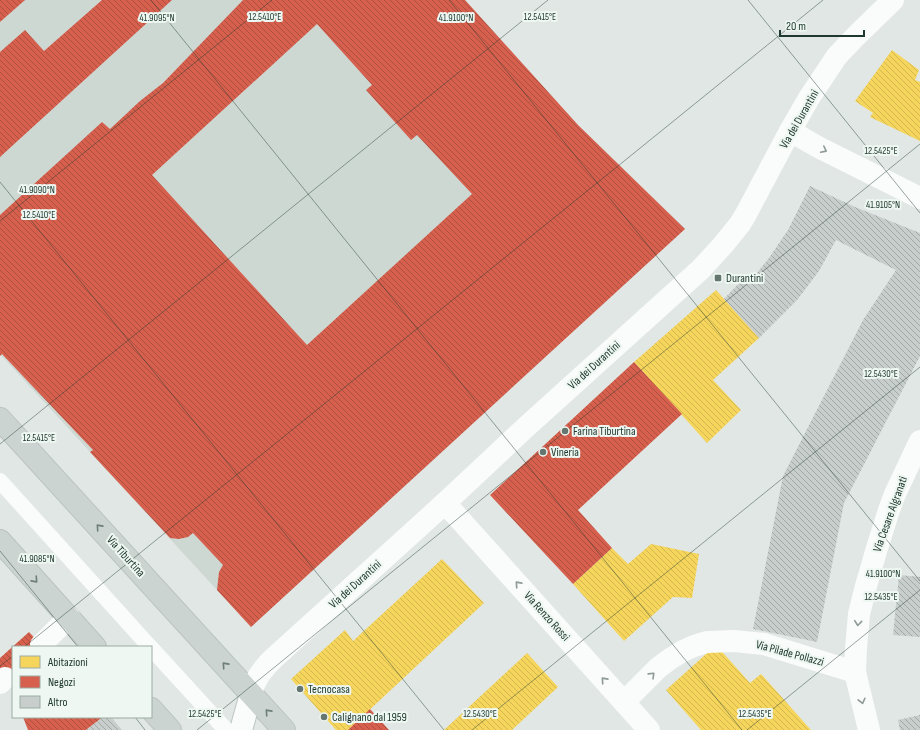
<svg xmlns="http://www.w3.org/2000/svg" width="920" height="730" viewBox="0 0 920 730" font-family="'Sofia Sans Condensed',sans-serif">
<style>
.built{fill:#ced8d3}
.homes{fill:url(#homes-back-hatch)}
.shops{fill:url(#shops-back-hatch);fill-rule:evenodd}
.building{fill:url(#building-back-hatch)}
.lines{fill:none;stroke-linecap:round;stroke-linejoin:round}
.secondary-casing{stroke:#bdc6c2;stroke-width:24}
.primary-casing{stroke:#bbc3c0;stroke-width:24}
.service{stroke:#fafbfb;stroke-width:16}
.minor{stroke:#fafbfb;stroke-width:22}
.tertiary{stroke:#fafbfb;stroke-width:22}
.secondary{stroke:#fafbfb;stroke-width:22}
.primary{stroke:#ccd4d1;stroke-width:22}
.oneway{stroke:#8d9a96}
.oneway2{stroke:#6d7f78}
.ticks{fill:none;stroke:#203930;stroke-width:1;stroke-opacity:0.45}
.poi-dot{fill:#64766f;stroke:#eef7f2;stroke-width:1.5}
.labels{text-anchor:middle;stroke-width:4;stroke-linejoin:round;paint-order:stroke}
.street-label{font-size:12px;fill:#203930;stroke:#eef7f2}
.poi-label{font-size:12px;fill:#203930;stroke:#eef7f2;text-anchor:start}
.ticks-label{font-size:10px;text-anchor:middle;fill:#203930;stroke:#eef7f2;stroke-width:4;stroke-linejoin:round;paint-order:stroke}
</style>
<defs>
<pattern id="homes-back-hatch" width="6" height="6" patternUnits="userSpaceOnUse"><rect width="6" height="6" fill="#f6d55c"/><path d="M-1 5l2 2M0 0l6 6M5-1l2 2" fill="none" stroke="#d3b850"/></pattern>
<pattern id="shops-back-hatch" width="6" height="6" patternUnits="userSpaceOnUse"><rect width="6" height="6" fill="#d6604d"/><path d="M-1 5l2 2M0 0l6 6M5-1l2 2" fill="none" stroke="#ad5040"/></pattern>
<pattern id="building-back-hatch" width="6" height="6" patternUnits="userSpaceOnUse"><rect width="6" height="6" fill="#c8cecb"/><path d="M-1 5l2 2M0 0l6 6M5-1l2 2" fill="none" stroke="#a2a8a5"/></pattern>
</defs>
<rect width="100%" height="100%" fill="#e1e7e4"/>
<!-- built -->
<path class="built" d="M0 0H465L578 125 685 229 251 627 0 354Z"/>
<!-- homes -->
<g class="homes">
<path d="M892 50 919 70 915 80 920 82V141L870 117 873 113 855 101Z"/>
<path d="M716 290 759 338 713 380 741 410 707 443 634 362Z"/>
<path d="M651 544 699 554 692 598 673 597 624 641 573 584 612 548 628 564Z"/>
<path d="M442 559 484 603 348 730H336L291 679 345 630 353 641Z"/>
<path d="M716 645 750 683 761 674 811 730H701L666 690Z"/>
<path d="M527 653 558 687 512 730H444Z"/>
</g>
<!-- shops -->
<g class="shops">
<path d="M0 0H25L0 22Z"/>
<path d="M102 0H172L0 157V52L25 30 44 51Z"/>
<path d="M243 0H465L578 125 685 229 251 627 217 590 219 572 223 565 193 533 188 537 179 539 170 538 90 452 93 450 2 354 0 356V215L102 122 110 129 140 101 163 83ZM317 24 372 85 366 90 411 140 417 135 472 194 307 345 152 175Z"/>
<path d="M634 362 682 414 578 510 612 548 573 584 490 495Z"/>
<path d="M29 632 43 647H13V687L0 673V658Z"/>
<path d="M370 709 389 730H348Z"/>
<path d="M23 717H103L86 730H28Z"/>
</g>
<!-- building -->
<g class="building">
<path d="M810 186 855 207 920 233V356L844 503 817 642 753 629 783 476 863 320 896 270 836 240 819 271 798 299 759 338 724 299 748 274 752 279 769 258 788 230Z"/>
<path d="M899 575 920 577V637L893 635Z"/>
<path d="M920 715V730H900L898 720Z"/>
<path d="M103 717H111L122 730H86Z"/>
</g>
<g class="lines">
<!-- secondary casing -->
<g class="secondary-casing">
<path id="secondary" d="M241 730 251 694"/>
</g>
<!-- primary casing -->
<g class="primary-casing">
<g id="primary">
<path d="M0 419 284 730"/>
<path d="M0 541 95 647"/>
<path d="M151 709 170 730"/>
</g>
</g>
<!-- service -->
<g class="service">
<path d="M0 481 150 647"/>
<path d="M151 648 226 730"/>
</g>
<!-- minor -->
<g class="minor">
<path d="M790 131 818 147 920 198"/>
<path d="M445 503 649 730"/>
<path d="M41 645 69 617"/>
<path d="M0 683 5 678"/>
<path d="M624 702 658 668 670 659 683 651 694 646 707 642 734 641 764 644 855 672"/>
<path d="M869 730 855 672 856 648 859 614 866 586 877 548 889 510 895 494 920 441"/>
</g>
<!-- tertiary -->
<path class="tertiary" d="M251 694C254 679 264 667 275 657L445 503 525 428 701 269 723 245 740 224 746 214 790 131 809 98 837 56 856 36 893 0"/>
<!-- secondary -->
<use href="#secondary" class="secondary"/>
<!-- primary -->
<use href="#primary" class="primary"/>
</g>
<!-- one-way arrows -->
<defs><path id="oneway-chevron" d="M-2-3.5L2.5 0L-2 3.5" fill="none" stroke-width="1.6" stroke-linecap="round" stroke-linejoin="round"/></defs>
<g class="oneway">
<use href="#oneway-chevron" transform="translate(824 150) rotate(27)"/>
<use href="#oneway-chevron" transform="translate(518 584) rotate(-132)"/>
<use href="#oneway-chevron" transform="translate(858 623) rotate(96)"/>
<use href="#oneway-chevron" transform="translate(652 675) rotate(-44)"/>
<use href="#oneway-chevron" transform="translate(604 680) rotate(-132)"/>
<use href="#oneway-chevron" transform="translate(862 701) rotate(77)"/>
</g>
<g class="oneway2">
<use href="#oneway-chevron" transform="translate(99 527) rotate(-132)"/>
<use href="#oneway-chevron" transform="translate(35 580) rotate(48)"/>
<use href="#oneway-chevron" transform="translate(225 665) rotate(-132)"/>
<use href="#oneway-chevron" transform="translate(268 712) rotate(-132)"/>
</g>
<!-- ticks -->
<path class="ticks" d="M151 0 742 730M449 0 920 581M748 0 920 213M0 182 444 730M0 221 272 0M0 444 548 0M0 551 78 647M24 647 823 0M0 666 13 656M135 717 145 730M197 730 920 144M472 730 920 367M747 730 920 590"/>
<!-- markers -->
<g class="poi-dot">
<rect x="714" y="274" width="8" height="8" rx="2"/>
<circle cx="565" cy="431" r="4"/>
<circle cx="543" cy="452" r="4"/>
<circle cx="300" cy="689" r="4"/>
<circle cx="324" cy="717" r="4"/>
</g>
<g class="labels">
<!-- street labels -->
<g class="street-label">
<text transform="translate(799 119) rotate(-60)" y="4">Via dei Durantini</text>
<text transform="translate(594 365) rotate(-42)" y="4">Via dei Durantini</text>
<text transform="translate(890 514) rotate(-70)" y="4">Via Cesare Algranati</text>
<text transform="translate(126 556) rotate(48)" y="4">Via Tiburtina</text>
<text transform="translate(355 584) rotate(-42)" y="4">Via dei Durantini</text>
<text transform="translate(547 616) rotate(48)" y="4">Via Renzo Rossi</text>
<text transform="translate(790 653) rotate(15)" y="4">Via Pilade Pollazzi</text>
</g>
<!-- poi labels -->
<g class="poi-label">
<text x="726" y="282">Durantini</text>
<text x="573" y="435">Farina Tiburtina</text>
<text x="551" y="456">Vineria</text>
<text x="308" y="693">Tecnocasa</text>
<text x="332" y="721">Calignano dal 1959</text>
</g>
</g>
<g class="ticks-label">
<text x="265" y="20">12.5410°E</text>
<text x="540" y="20">12.5415°E</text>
<text x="157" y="21">41.9095°N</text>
<text x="456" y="21">41.9100°N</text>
<text x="881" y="154">12.5425°E</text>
<text x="37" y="193">41.9090°N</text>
<text x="883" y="208">41.9105°N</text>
<text x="39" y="218">12.5410°E</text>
<text x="881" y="377">12.5430°E</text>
<text x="39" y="441">12.5415°E</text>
<text x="37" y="562">41.9085°N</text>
<text x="883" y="577">41.9100°N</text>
<text x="881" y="600">12.5435°E</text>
<text x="205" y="717">12.5425°E</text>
<text x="480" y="717">12.5430°E</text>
<text x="755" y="717">12.5435°E</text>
</g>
<!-- legend -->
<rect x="12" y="646" width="140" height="72" fill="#eef7f2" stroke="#9caba4"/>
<rect x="20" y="656" width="20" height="12" fill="#f6d55c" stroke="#9caba4"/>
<text x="48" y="666" font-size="12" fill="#203930">Abitazioni</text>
<rect x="20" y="676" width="20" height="12" fill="#d6604d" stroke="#9caba4"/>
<text x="48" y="686" font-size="12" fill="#203930">Negozi</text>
<rect x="20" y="696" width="20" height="12" fill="#c8cecb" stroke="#9caba4"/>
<text x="48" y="706" font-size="12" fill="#203930">Altro</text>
<!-- scale -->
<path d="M780 30v6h84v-6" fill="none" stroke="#203930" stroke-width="2"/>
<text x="786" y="30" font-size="12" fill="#203930" stroke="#eef7f2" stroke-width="3" paint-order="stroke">20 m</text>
</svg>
